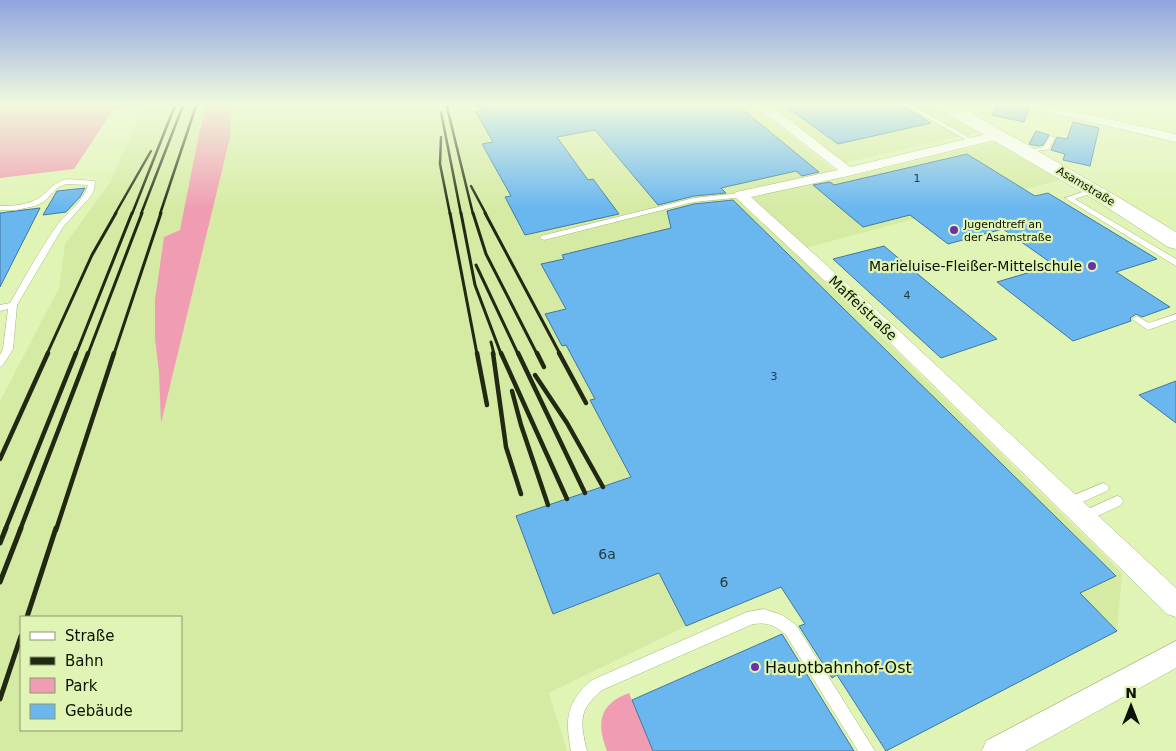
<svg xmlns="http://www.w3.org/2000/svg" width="1176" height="751" viewBox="0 0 1176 751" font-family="'DejaVu Sans',sans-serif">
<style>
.built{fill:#d5eba4;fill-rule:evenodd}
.green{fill:#f09db3}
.building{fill:#6ab7f0;stroke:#41779f}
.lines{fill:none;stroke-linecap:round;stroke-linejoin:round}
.lane-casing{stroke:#a6b97c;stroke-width:1}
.street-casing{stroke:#a6b97c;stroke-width:1}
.secondary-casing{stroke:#a6b97c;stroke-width:1}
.lane{fill:#fff;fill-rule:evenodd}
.street{fill:#fff;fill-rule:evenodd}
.secondary{fill:#fff;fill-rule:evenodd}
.rail-far3{stroke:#222913;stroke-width:2.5}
.rail-far2{stroke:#222913;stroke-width:3}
.rail-far1{stroke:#222913;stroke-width:4.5}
.rail{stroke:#222913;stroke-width:5}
.poi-dot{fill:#6c31a7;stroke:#e0f4b5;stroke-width:2}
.labels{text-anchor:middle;stroke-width:4.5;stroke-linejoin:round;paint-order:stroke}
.number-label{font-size:11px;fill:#243b3c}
.far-street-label{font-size:11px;fill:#0c1200;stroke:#e0f4b5}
.far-poi-label{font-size:11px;fill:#0c1200;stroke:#e0f4b5;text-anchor:start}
.poi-label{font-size:14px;fill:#0c1200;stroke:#e0f4b5;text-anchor:end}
.street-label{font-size:14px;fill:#0c1200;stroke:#e0f4b5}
.near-number-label{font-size:14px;fill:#243b3c}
.near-poi-label{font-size:16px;fill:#0c1200;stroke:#e0f4b5;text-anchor:start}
</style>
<rect width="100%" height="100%" fill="#e0f4b5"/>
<!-- built -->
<g class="built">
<path d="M158 103H745L767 117 844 178 995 142 1060 180 809 247 798 255 1122 573 1117 631 887 751 781 587 686 626 549 693 567 751H0V401L59 288 65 244 109 184 144 107 157 105ZM21 617H181V730H21Z"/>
<path d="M762 103H925L978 132 845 163Z"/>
</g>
<!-- green -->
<g class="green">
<path d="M0 103H158L157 105 113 110 74 169 0 178Z"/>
<path d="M207 103H231L230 137 161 423 159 372 155 339V300L164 237 180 230 199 134Z"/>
<path d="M629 693 653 751H607C596 723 599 704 629 693Z"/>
</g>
<!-- building -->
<g class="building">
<path d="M477 103H735L819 172 802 176 796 171 721 188 726 193 694 196 658 205 595 130 557 137 588 180 593 179 619 214 525 235 505 197 511 196 482 144 493 142 476 112 482 111Z"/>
<path d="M781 103H898L931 123 838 144Z"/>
<path d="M998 103H1013L1020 108 1029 110 1024 122 992 115Z"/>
<path d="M1073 122 1099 128 1090 166 1063 160 1065 154 1051 150 1057 137 1067 139Z"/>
<path d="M1036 131 1049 135 1043 145 1038 146 1029 144Z"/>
<path d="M967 154 1035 196 1048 193 1157 259 1116 272 1170 307 1142 317 1136 314 1130 318 1131 321 1073 341 997 282 1054 265 1003 229 948 244 910 215 863 227 813 185 830 182 834 185Z"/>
<path d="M85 188 80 197 66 212 43 215 57 191Z"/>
<path d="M733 200 1116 576 1080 593 1117 631 886 751 837 675 832 678 799 626 805 624 781 587 686 626 659 573 553 614 516 516 631 477 590 400 595 399 566 345 562 346 545 314 566 309 541 264 564 259 562 255 671 228 667 211 694 204Z"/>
<path d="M40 208 0 287V213Z"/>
<path d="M884 246 914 271 997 339 941 358 833 259Z"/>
<path d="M1176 381V423L1139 395Z"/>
<path d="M782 634 854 751H653L632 700Z"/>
</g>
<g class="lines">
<!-- lane casing -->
<g class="lane-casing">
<g id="lane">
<path d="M901 103H908L975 141 970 142Z"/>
<path d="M1050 136 1055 137 1049 149 1026 153V151L1044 147Z"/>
<path d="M69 179 95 181 94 190 91 196 63 227 17 305 13 349 3 365 0 367V355L3 349 8 309 0 311V305L10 303C25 277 39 251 56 227 66 212 83 203 88 185L66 184 57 188 45 201 35 206 16 210H0V206C13 206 28 205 39 198 51 189 53 182 69 179Z"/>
<path d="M1091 189H1094L1098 191 1075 199 1176 259V266L1065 198Z"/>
<path d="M741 193H744V197L694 202 544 240 540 238 541 236 694 198Z"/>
<path d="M1176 314V320L1148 330 1132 319 1137 316 1149 323Z"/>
<path d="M1103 483 1107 485 1109 488 1107 491 1069 508 1065 507 1063 503 1065 499Z"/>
<path d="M1117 496 1121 497 1123 501 1121 505 1087 521 1083 522 1079 521 1077 517 1079 513Z"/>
<path d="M764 609 782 615 796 625 875 751H858L786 635C775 625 767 622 753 624L602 690C578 711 580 721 587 751H571C565 719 566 702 592 680L747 612Z"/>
</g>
</g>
<!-- street casing -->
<g class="street-casing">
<g id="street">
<path d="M749 103H763L787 118 850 167 999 131 1003 132 1005 135 1003 138 848 176 751 197 884 317 1176 588V617L1167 614 872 325 736 198 734 195 736 192 838 170 779 124Z"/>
<path d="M1015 103H1036L1176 134V142L1021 106Z"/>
<path d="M1176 641V668L1025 751H982L986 741Z"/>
</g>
</g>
<!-- secondary casing -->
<g class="secondary-casing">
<path id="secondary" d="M934 103H954L1113 194 1176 232V249L1168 247 1099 202 936 107Z"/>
</g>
<!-- lane -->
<use href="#lane" class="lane"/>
<!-- street -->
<use href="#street" class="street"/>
<!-- secondary -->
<use href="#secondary" class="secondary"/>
<!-- rail-far3 -->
<g class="rail-far3">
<path d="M446 103 473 214"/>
<path d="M441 112 461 214"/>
<path d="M441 137 440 164 450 214"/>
<path d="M471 186 486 214"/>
<path d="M115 214 151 151"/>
<path d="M132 214 176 103"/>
<path d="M141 214 184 103"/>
<path d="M160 214 197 103"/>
</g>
<!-- rail-far2 -->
<g class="rail-far2">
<path d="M450 213 477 354"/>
<path d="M461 213 475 285 501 354"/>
<path d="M473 213 486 254 537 354"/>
<path d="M485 213 560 354"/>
<path d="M476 265 518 354"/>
<path d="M491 342 494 354"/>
<path d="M47 354 92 255 116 213"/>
<path d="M76 354 132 213"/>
<path d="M88 354 142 213"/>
<path d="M114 354 161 213"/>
</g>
<!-- rail-far1 -->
<g class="rail-far1">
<path d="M477 353 487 405"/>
<path d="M493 353 506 447 521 494"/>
<path d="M501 353 567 499"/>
<path d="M518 353 585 493"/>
<path d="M537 353 544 367"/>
<path d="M559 353 586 403"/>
<path d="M535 375 567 423 603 487"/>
<path d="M512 391 521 425 548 505"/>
<path d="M0 459 48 353"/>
<path d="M5 530 76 353"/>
<path d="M20 530 88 353"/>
<path d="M56 530 114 353"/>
</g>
<!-- rail -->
<g class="rail">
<path d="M0 543 6 528"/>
<path d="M0 582 21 528"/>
<path d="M27 617 56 528"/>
<path d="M0 699 21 636"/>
</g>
</g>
<!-- sky -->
<linearGradient id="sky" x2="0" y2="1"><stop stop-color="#8fa4e1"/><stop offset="0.5" stop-color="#f1fade"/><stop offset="1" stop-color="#f1fade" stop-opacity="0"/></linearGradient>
<rect width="1176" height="208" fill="url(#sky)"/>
<!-- markers -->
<g class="poi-dot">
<circle cx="954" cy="230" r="5"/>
<circle cx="1092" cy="266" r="5"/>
<circle cx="755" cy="667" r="5"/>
</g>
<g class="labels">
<!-- number labels -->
<g class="number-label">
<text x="917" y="182">1</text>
<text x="907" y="299">4</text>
<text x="774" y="380">3</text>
</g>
<!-- far-street labels -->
<g class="far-street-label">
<text transform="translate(1086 186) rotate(31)" y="4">Asamstraße</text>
</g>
<!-- far-poi labels -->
<g class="far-poi-label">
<text x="964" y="228">Jugendtreff an<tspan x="964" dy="13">der Asamstraße</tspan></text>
</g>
<!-- poi labels -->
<g class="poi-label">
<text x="1082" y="271">Marieluise-Fleißer-Mittelschule</text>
</g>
<!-- street labels -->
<g class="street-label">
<text transform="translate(863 308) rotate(43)" y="5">Maffeistraße</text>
</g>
<!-- near-number labels -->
<g class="near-number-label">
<text x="607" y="559">6a</text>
<text x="724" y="587">6</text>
</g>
<!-- near-poi labels -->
<g class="near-poi-label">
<text x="765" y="673">Hauptbahnhof-Ost</text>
</g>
</g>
<!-- legend -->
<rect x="20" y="616" width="162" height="115" fill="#e0f4b5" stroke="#8b9a6d"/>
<rect x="30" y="632" width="25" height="8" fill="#ffffff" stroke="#8b9a6d"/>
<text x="65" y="641" font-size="15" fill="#0c1200">Straße</text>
<rect x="30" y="657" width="25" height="8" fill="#222913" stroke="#8b9a6d"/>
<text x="65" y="666" font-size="15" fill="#0c1200">Bahn</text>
<rect x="30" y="678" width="25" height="15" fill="#f09db3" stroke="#8b9a6d"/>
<text x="65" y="691" font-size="15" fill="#0c1200">Park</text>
<rect x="30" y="704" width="25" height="15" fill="#6ab7f0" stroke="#8b9a6d"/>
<text x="65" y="716" font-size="15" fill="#0c1200">Gebäude</text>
<!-- north arrow -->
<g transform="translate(1131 706)" stroke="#e0f4b5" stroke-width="4" paint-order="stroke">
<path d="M0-4L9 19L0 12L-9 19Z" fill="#0c1200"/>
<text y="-8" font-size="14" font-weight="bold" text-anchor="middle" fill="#0c1200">N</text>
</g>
</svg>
